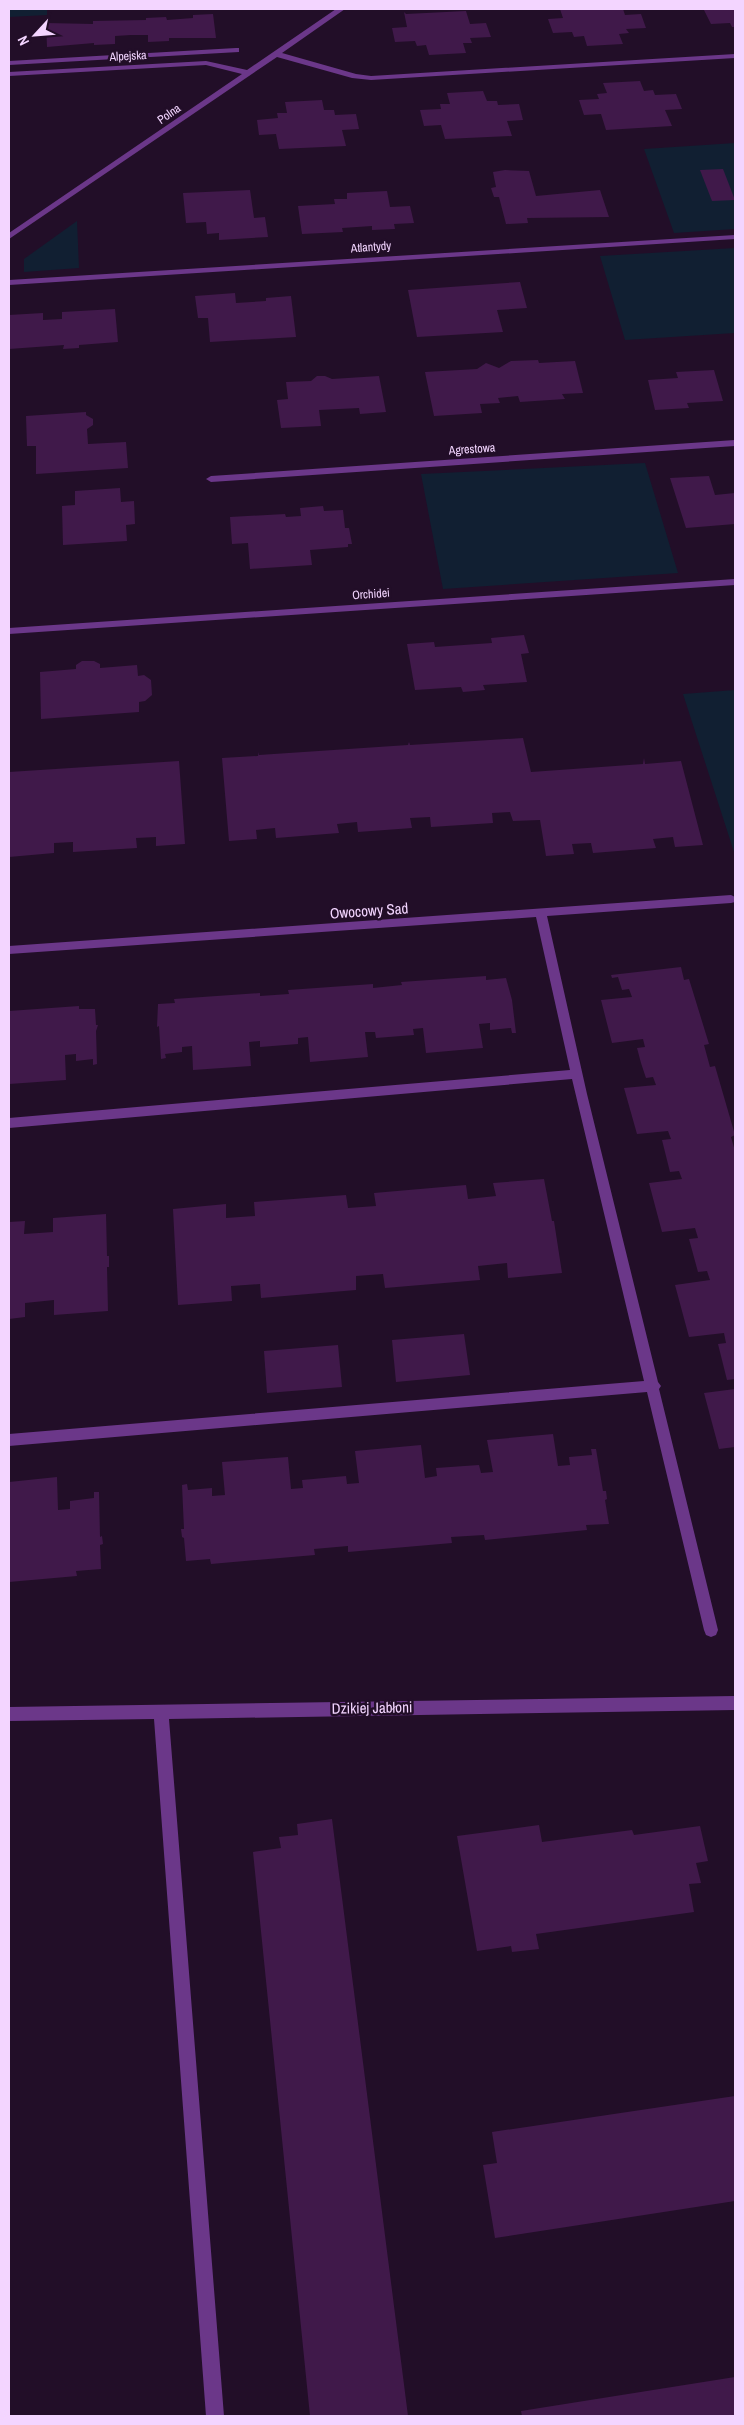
<svg xmlns="http://www.w3.org/2000/svg" width="744" height="2425" viewBox="0 0 744 2425" font-family="'Archivo Narrow',sans-serif">
<style>
.green{fill:#111f32}
.building{fill:#40194a}
.lines{fill:none;stroke-linecap:round;stroke-linejoin:round}
.minor{fill:#6b3789;fill-rule:evenodd}
.labels{text-anchor:middle;stroke-width:5;stroke-linejoin:round;paint-order:stroke}
.far-street-label{font-size:12px;fill:#f3d5ff;stroke:#220e28}
.street-label{font-size:15px;fill:#f3d5ff;stroke:#220e28}
</style>
<rect width="100%" height="100%" fill="#220e28"/>
<!-- green -->
<g class="green">
<path d="M9 9H47V15L9 17Z"/>
<path d="M735 143V229L674 233 644 149Z"/>
<path d="M77 221 79 268 24 272V259Z"/>
<path d="M735 248V333L625 340 600 256Z"/>
<path d="M645 463 678 573 443 589 421 474Z"/>
<path d="M735 690V855L683 694Z"/>
</g>
<!-- building -->
<g class="building">
<path d="M560 9H623L625 15 641 14 646 28 626 29 629 33 619 34 623 44 587 46 584 36 574 37 572 32 553 33 548 19 563 18Z"/>
<path d="M735 9V27H732L730 23 711 24 704 10Z"/>
<path d="M466 11 470 24 486 23 491 37 470 38 472 43H463L466 53 429 55 426 45 417 46 415 41 395 42 392 28 407 27 404 12 406 14Z"/>
<path d="M213 14 216 38H169V41L148 42V35H131L115 36V44L94 45V43L47 47 46 23 93 24V21L146 20V18L166 17 167 20 193 18V15Z"/>
<path d="M640 81 644 91 653 90 655 95 676 94 682 109 665 110 672 126 606 130 601 114 584 115 579 100 599 99 597 94 607 93 603 83Z"/>
<path d="M483 91 487 101H497L498 105 519 104 523 120 507 121 512 136 445 139 441 125 424 126 420 110 441 109 440 104H450L447 93Z"/>
<path d="M322 100 324 110H334L335 115 356 114 359 129 342 130 346 146 279 149 276 134 259 135 257 120 278 118 277 113H287L285 102Z"/>
<path d="M723 169 735 200 712 201 700 170Z"/>
<path d="M505 170 529 171 536 196 600 190 609 217 527 218 528 223 506 224 499 197H494L491 188 496 187 493 172Z"/>
<path d="M250 190 254 218 265 217 268 237 219 240V233L207 234 206 222 186 223 183 193Z"/>
<path d="M387 191 390 207 410 206 414 223 394 224 395 229 372 230V226L342 228 343 232 302 234 298 206 335 204 334 199H347V193Z"/>
<path d="M520 282 527 308 497 310 503 332 417 337 408 290Z"/>
<path d="M235 293 236 303 266 301V298L291 296 296 337 210 342 208 318H198L195 296Z"/>
<path d="M115 309 118 342 79 345V348L63 349 64 345 9 349V315L43 313V320L62 319V312Z"/>
<path d="M538 360 539 363 575 361 583 393 562 394 565 399 520 402 518 396 498 398 500 403 480 404 482 413 434 416 425 372 477 369 486 363 499 368 511 361Z"/>
<path d="M714 370 723 401 687 403 689 408 655 410 648 380 678 378 676 372Z"/>
<path d="M317 376H325L332 379 379 376 386 412 360 414 359 408 319 410 321 426 281 428 277 400 288 399 286 382 311 381Z"/>
<path d="M86 412V415L93 419V425L87 429 88 444 126 442 128 468 36 474V446H27L26 416Z"/>
<path d="M709 476 715 495 735 493V524L686 528 670 478Z"/>
<path d="M120 488 121 502 134 501 135 524 126 525 127 541 63 545 62 506 75 505V491Z"/>
<path d="M323 506 324 511 343 510 345 528H349L352 544H348V547L310 550 312 565 250 569 248 543 232 544 230 517 285 514 286 517 301 516 300 508Z"/>
<path d="M524 635 529 653 521 654 527 682 483 685 485 690 463 692 461 687 415 690 407 644 434 642 435 647 492 643 491 638Z"/>
<path d="M82 661H94L100 664V668L137 665 138 676 144 675 151 680 152 695 145 701 139 702V712L41 719 40 672 76 669V665Z"/>
<path d="M523 738 531 772 643 764 644 758 645 764 681 761 703 845 675 847 673 837 653 839 656 848 593 853 591 843 572 844 574 854 546 856 540 820 513 821 510 812 492 813 493 823 431 827 430 817 410 818 412 828 358 832 357 822 337 824 339 833 276 838 275 828 265 829 256 830 257 839 229 841 222 758 258 756 259 752V755L408 745 409 742 410 745Z"/>
<path d="M179 761 185 844 156 846V837L136 838 137 848 73 852V842L54 843V853L9 857V772Z"/>
<path d="M681 967 684 980 689 979 709 1044 704 1045 710 1067 715 1066 735 1135 731 1137 735 1151V1379L727 1380 718 1344 726 1343 724 1333 689 1337 675 1285 710 1280 707 1271 698 1272 689 1239 698 1238 695 1228 662 1232 649 1183 682 1179 679 1171 670 1172 662 1140 671 1139 668 1131 637 1134 624 1088 656 1085 653 1077 646 1078 641 1063 637 1048 645 1047 643 1039 612 1043 601 1000 632 997 629 989 622 990 618 977 612 978 611 975Z"/>
<path d="M486 976V980L506 978 512 1000 516 1033H512L511 1028 490 1030V1023L479 1024 483 1048 426 1053 423 1028 413 1029 414 1035 376 1038 375 1032H365L368 1057 310 1062 308 1037 298 1038V1044L260 1047V1041L249 1042 251 1066 193 1070 192 1046 182 1047V1052L165 1054 166 1058 161 1059 159 1026 157 1027 158 1004 175 1003 174 999 260 993V996L289 994 288 990 373 984V988L402 985 401 982Z"/>
<path d="M79 1006V1009H95L96 1025H98L96 1031 97 1064 93 1065V1059L76 1061V1054L65 1055 66 1080 9 1084V1011Z"/>
<path d="M544 1179 552 1221H554L562 1273 508 1278 507 1263 478 1266 480 1280 385 1288 383 1274 356 1276V1290L261 1298 260 1284 231 1286 232 1301 178 1305 173 1209 226 1204V1218L240 1217 255 1216 254 1202 346 1195 348 1208 376 1206 374 1193 466 1185 468 1199 496 1196 493 1183Z"/>
<path d="M106 1214 107 1256H109V1267H107L108 1311 54 1315V1300L25 1303V1317L9 1319V1222L25 1221 24 1234 39 1233 53 1232V1218Z"/>
<path d="M464 1334 470 1375 396 1382 392 1340Z"/>
<path d="M338 1345 342 1387 267 1393 264 1351Z"/>
<path d="M735 1389V1447L719 1449 704 1393Z"/>
<path d="M553 1434 558 1466 570 1465 569 1457 592 1455 591 1449H596L603 1491H606L607 1499 605 1500 609 1524 586 1525 587 1530 485 1540 484 1535 451 1537 452 1543 348 1552V1546L314 1549 315 1555 211 1564 210 1559 186 1561 184 1538 182 1537 181 1529H184L182 1485 187 1484 188 1490 212 1488V1496L225 1495 222 1462 288 1457 291 1489 303 1488 302 1480 346 1476 347 1484 359 1483 355 1451 421 1445 425 1478 437 1476 436 1468 479 1465 481 1473 493 1472 487 1440Z"/>
<path d="M57 1477 58 1510 70 1509V1501L94 1498V1492H99L100 1537 102 1536 103 1544 100 1545 101 1569 76 1571 77 1576 9 1582V1482Z"/>
<path d="M332 1819 408 2416H310L253 1852 281 1848 279 1837 298 1835 297 1824Z"/>
<path d="M539 1825 542 1842 632 1830 634 1835 700 1826 708 1861 696 1863 701 1883 689 1884 694 1912 536 1934 539 1949 512 1952 511 1946 477 1951 457 1836Z"/>
<path d="M735 2096V2201L495 2238 483 2165 497 2163 492 2132Z"/>
<path d="M735 2377V2416H522L521 2411Z"/>
</g>
<g class="lines">
<!-- minor -->
<g class="minor">
<path d="M336 9H345L282 53 356 74 371 76 735 54V58L371 80 352 78 277 57 9 239V233L242 74 206 65 9 76V72L206 61 247 70Z"/>
<path d="M236 48H239V52L9 65V61Z"/>
<path d="M735 235V239L9 285V280Z"/>
<path d="M735 440V446L211 482 206 479 211 476Z"/>
<path d="M735 579V585L9 634V628Z"/>
<path d="M731 895 735 897V902L731 903 547 916 587 1094 658 1382 661 1386 659 1389 718 1630 716 1635 711 1637 706 1635 704 1630 647 1392 9 1446V1434L644 1381 572 1079 9 1128V1118L570 1070 536 917 9 954V946Z"/>
<path d="M735 1696V1710L169 1719 224 2416H206L154 1719 9 1721V1707Z"/>
</g>
</g>
<g class="labels">
<!-- far-street labels -->
<g class="far-street-label">
<text transform="translate(128 56) rotate(-3)" y="4">Alpejska</text>
<text transform="translate(169 114) rotate(-35)" y="4">Polna</text>
<text transform="translate(371 247) rotate(-4)" y="4">Atlantydy</text>
<text transform="translate(472 449) rotate(-4)" y="4">Agrestowa</text>
<text transform="translate(371 594) rotate(-4)" y="4">Orchidei</text>
</g>
<!-- street labels -->
<g class="street-label">
<text transform="translate(369 911) rotate(-4)" y="5">Owocowy Sad</text>
<text transform="translate(372 1708) rotate(-1)" y="5">Dzikiej Jabłoni</text>
</g>
</g>
<!-- border -->
<rect width="744" height="2425" fill="none" stroke="#f3d5ff" stroke-width="20"/>
<!-- north arrow -->
<g transform="translate(35 35) rotate(244)" stroke="#220e28" stroke-width="4" paint-order="stroke">
<path d="M0-4L9 19L0 12L-9 19Z" fill="#f3d5ff"/>
<text y="-8" font-size="14" font-weight="bold" text-anchor="middle" fill="#f3d5ff">N</text>
</g>
</svg>
